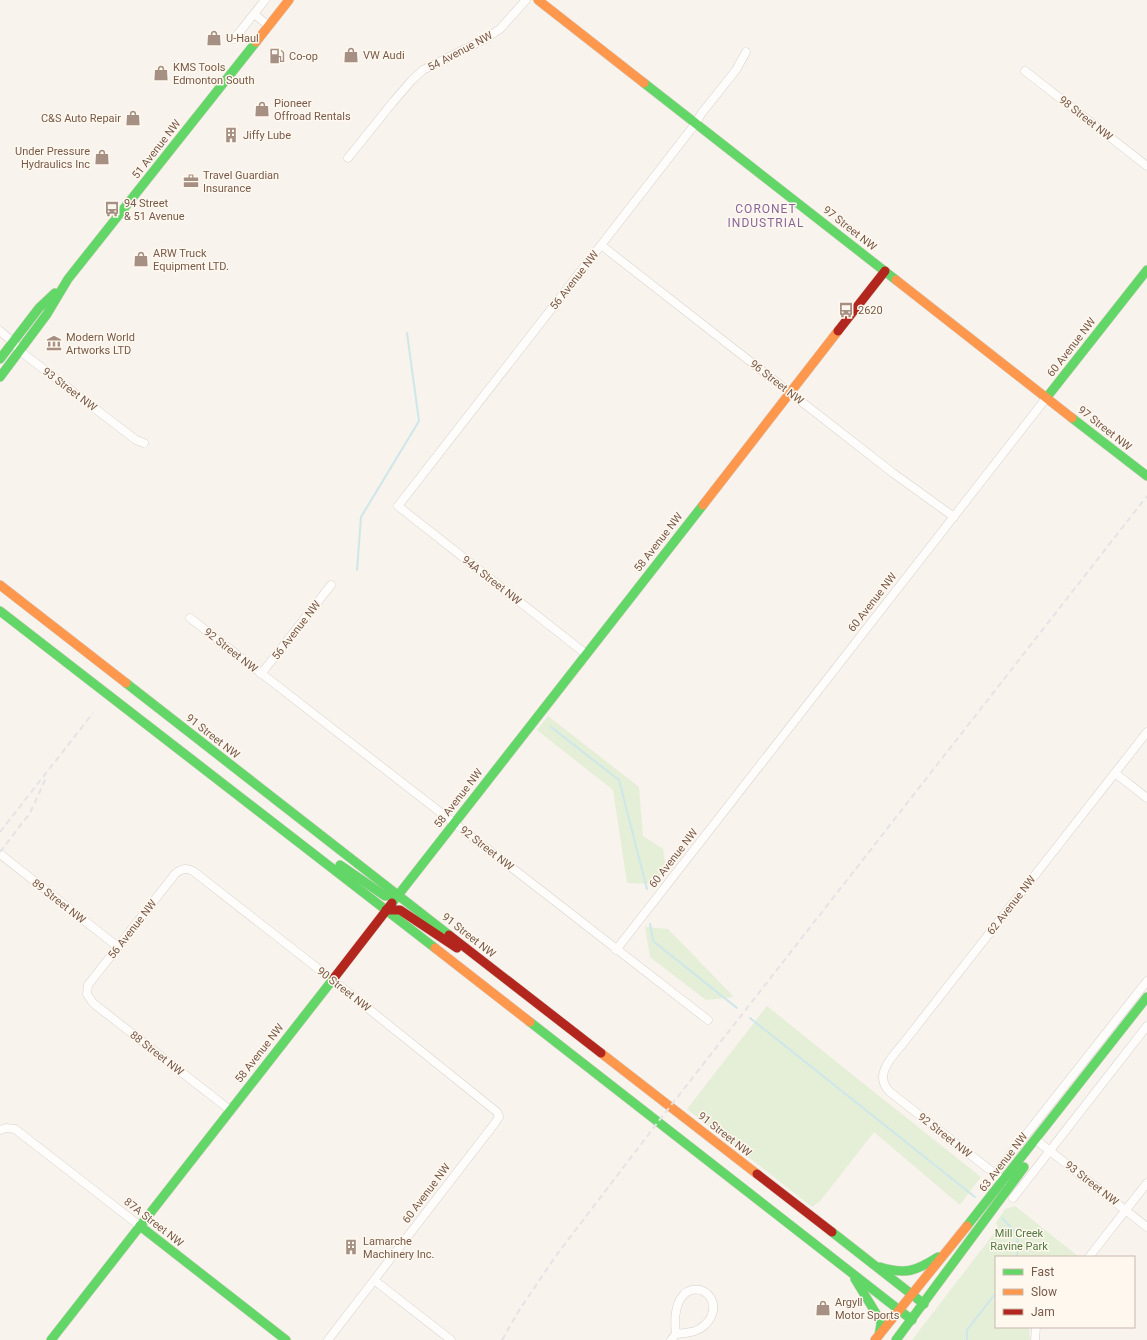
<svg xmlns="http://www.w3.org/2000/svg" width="1147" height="1340" viewBox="0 0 1147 1340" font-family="Roboto,sans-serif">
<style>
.green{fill:#e5efd7}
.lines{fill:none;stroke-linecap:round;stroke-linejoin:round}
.stream{stroke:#cde7ea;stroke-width:2}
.street-casing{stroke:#d7d0c9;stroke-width:9}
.fast-casing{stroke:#d8d0c8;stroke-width:10}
.slow-casing{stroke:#d8d0c8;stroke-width:10}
.jam-casing{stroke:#d8d0c8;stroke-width:10}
.street{stroke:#fefdfc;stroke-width:8}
.fast{stroke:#63d668;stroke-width:9}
.slow{stroke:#ff974d;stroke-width:9}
.jam{stroke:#b3261e;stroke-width:9}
.rail{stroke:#e5e3e5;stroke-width:2;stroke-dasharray:6 4;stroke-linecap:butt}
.labels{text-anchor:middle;stroke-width:3;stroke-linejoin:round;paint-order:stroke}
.poi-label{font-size:11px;fill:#785a4a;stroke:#fff8ef;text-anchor:start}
.street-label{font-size:11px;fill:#785a4a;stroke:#fff8ef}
.park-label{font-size:11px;fill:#52793f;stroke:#fff8ef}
.neighbourhood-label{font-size:12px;letter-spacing:1px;fill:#88669b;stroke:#fff8ef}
</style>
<rect width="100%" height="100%" fill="#f8f3ed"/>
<!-- green -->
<g class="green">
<path d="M548 716 639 787 643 836 663 849 666 869 651 884 627 883 613 790 537 730Z"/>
<path d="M645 927 668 929 734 997 706 1000 650 957Z"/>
<path d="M767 1006 859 1080 981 1177 960 1205 874 1132 821 1200 812 1207 687 1109Z"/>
<path d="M1015 1206 1079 1257H996V1327H1029L1030 1340H912L998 1228 996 1223 1005 1209Z"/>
</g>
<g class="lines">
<!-- stream -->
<g class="stream">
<path d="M357 570 361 517 419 421 407 333"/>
<path d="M551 727 619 780 647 889"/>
<path d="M650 924 653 941 737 1008"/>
<path d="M750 1018 975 1197"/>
<path d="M1002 1218 1018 1235 1017 1257"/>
<path d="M967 1340V1330L996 1293"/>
</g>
<!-- street casing -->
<g class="street-casing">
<g id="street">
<path d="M254 14 269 26"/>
<path d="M234 39 265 0"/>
<path d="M1025 71 1147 166"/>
<path d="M348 158 393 102 412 80 423 70 485 39 500 29 526 0"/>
<path d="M601 245 893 473 954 517"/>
<path d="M0 331 13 342 20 351 136 440 144 443"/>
<path d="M190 618 708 1020"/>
<path d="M586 654 398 506 696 123 701 114 736 70 746 52"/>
<path d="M261 674 331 585"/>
<path d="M1115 773 1147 798"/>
<path d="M0 854 118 947"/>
<path d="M616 950 1047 397"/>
<path d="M230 1110 93 1003 87 994 88 985 175 874C181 869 186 867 193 871L339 985 497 1112 499 1117 495 1123 328 1340"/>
<path d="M0 1130 6 1128 15 1129 140 1226"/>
<path d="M1036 1140 1147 1227"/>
<path d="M995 1174 1147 981"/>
<path d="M1008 1184 890 1092C872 1075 893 1056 905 1041L1147 732"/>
<path d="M1013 1198 1147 1026"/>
<path d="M1089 1257 1147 1183"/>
<path d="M374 1280 451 1340"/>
<path d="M671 1340 676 1334C682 1333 689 1333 695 1331 701 1329 708 1323 711 1317 725 1286 668 1269 676 1334"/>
<path d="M1035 1340 1036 1327"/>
</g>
</g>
<!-- fast casing -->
<g class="fast-casing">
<g id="fast">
<path d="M644 83 896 280"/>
<path d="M0 359 39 308 55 293"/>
<path d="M0 377 47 314 68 279 256 42"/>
<path d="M1047 397 1147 270"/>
<path d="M1072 418 1147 476"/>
<path d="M0 611 435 948"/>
<path d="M126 683 449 935"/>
<path d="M340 865 385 896 398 895"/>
<path d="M392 903 703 505"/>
<path d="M530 1022 912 1320"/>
<path d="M140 1226 286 1340"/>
<path d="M967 1226 1147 997"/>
<path d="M832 1232 924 1304"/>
<path d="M880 1267C906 1275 916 1271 938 1257"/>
<path d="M855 1279 880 1320 881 1324 879 1335"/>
<path d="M51 1340 334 978"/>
<path d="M896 1340 1024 1167"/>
</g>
</g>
<!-- slow casing -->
<g class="slow-casing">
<g id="slow">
<path d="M538 0 644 83"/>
<path d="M256 42 289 0"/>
<path d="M896 280 1072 418"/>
<path d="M703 505 838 331"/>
<path d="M0 585 126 683"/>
<path d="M435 948 530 1022"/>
<path d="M601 1053 757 1174"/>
<path d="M875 1340 967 1226"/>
</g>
</g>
<!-- jam casing -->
<g class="jam-casing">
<g id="jam">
<path d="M838 331 885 271"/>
<path d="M386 910H400L457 948"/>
<path d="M449 935 601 1053"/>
<path d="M334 978 392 903"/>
<path d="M757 1174 832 1232"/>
</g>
</g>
<!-- street -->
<use href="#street" class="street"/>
<!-- fast -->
<use href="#fast" class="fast"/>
<!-- slow -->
<use href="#slow" class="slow"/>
<!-- jam -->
<use href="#jam" class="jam"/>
<!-- rail -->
<g class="rail">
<path d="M0 832 93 713"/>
<path d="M0 852 30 813 46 778"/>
<path d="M502 1340 518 1312 555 1257 658 1122 1147 496"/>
</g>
</g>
<!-- icons -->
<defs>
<g id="shop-bare" transform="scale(1.2)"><path d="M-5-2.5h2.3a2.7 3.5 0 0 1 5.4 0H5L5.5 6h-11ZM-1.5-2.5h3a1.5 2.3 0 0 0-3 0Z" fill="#a59083" stroke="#fff8ef" stroke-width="2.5" paint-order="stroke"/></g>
<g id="fuel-bare" transform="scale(1.2)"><path d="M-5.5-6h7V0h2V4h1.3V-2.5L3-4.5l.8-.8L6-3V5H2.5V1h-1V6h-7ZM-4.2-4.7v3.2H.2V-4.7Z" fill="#a59083" stroke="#fff8ef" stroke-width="2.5" paint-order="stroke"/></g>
<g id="building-bare" transform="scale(1.2)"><path d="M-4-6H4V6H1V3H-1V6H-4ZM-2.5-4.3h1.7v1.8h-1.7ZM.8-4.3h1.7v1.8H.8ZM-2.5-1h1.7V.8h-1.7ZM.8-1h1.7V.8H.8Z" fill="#a59083" stroke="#fff8ef" stroke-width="2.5" paint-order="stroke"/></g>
<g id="office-bare" transform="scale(1.2)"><path d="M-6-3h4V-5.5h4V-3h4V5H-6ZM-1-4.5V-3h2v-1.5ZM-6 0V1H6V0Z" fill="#a59083" stroke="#fff8ef" stroke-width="2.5" paint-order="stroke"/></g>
<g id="bus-bare" transform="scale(1.2)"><path d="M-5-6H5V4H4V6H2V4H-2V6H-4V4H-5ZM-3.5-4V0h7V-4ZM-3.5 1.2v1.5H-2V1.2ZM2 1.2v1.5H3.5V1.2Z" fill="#a59083" stroke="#fff8ef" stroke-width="2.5" paint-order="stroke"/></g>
<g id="museum-bare" transform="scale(1.2)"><path d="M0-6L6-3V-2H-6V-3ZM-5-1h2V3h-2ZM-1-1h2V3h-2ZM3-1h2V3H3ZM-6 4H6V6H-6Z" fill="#a59083" stroke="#fff8ef" stroke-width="2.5" paint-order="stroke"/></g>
</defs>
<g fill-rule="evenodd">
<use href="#shop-bare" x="214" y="38"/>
<use href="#shop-bare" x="351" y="55"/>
<use href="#fuel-bare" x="277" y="56"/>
<use href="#shop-bare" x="161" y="73"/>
<use href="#shop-bare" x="262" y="109"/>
<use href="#shop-bare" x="133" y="118"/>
<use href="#building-bare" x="231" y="135"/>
<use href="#shop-bare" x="102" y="157"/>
<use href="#office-bare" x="191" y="181"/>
<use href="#bus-bare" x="112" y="209"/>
<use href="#shop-bare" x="141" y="259"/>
<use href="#bus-bare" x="846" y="310"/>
<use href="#museum-bare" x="54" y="343"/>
<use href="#building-bare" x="351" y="1247"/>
<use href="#shop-bare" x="823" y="1308"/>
</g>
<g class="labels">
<!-- poi labels -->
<g class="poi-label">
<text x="226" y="42">U-Haul</text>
<text x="363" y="59">VW Audi</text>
<text x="289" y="60">Co-op</text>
<text x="173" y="71">KMS Tools<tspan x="173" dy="13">Edmonton South</tspan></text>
<text x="274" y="107">Pioneer<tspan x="274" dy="13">Offroad Rentals</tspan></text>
<text x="121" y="122" text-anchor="end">C&amp;S Auto Repair</text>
<text x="243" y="139">Jiffy Lube</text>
<text x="90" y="155" text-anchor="end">Under Pressure<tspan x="90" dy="13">Hydraulics Inc</tspan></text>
<text x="203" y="179">Travel Guardian<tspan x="203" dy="13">Insurance</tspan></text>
<text x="124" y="207">94 Street<tspan x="124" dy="13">&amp; 51 Avenue</tspan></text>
<text x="153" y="257">ARW Truck<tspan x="153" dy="13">Equipment LTD.</tspan></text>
<text x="858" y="314">2620</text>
<text x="66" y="341">Modern World<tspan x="66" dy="13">Artworks LTD</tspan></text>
<text x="363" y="1245">Lamarche<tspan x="363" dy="13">Machinery Inc.</tspan></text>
<text x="835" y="1306">Argyll<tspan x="835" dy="13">Motor Sports</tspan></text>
</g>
<!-- street labels -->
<g class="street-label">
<text transform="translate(460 51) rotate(-28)" y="4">54 Avenue NW</text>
<text transform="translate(1086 118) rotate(38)" y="4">98 Street NW</text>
<text transform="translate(156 149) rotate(-52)" y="4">51 Avenue NW</text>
<text transform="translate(850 228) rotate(38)" y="4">97 Street NW</text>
<text transform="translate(574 280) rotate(-52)" y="4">56 Avenue NW</text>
<text transform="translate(1071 347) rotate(-52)" y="4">60 Avenue NW</text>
<text transform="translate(777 382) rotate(38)" y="4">96 Street NW</text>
<text transform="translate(70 389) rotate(37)" y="4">93 Street NW</text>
<text transform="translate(1105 428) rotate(38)" y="4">97 Street NW</text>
<text transform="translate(658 542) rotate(-52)" y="4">58 Avenue NW</text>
<text transform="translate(492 580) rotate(38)" y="4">94A Street NW</text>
<text transform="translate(872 602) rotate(-52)" y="4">60 Avenue NW</text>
<text transform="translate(296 630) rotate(-52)" y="4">56 Avenue NW</text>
<text transform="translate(231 650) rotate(38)" y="4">92 Street NW</text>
<text transform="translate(213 736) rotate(38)" y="4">91 Street NW</text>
<text transform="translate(458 798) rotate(-52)" y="4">58 Avenue NW</text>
<text transform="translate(487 848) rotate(38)" y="4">92 Street NW</text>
<text transform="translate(673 858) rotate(-52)" y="4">60 Avenue NW</text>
<text transform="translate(59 901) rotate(38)" y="4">89 Street NW</text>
<text transform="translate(1011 905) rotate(-52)" y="4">62 Avenue NW</text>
<text transform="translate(132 929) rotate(-52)" y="4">56 Avenue NW</text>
<text transform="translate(469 935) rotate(38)" y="4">91 Street NW</text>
<text transform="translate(344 989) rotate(38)" y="4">90 Street NW</text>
<text transform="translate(157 1053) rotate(38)" y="4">88 Street NW</text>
<text transform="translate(259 1053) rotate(-52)" y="4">58 Avenue NW</text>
<text transform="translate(725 1134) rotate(38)" y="4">91 Street NW</text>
<text transform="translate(945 1135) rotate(38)" y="4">92 Street NW</text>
<text transform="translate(1003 1162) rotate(-52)" y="4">63 Avenue NW</text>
<text transform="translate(1092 1183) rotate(38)" y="4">93 Street NW</text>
<text transform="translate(426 1193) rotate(-53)" y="4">60 Avenue NW</text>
<text transform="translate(154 1222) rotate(38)" y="4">87A Street NW</text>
</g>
<!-- park labels -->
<g class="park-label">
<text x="1019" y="1237">Mill Creek<tspan x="1019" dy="13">Ravine Park</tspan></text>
</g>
<!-- neighbourhood labels -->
<g class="neighbourhood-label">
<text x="766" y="213">CORONET<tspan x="766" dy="14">INDUSTRIAL</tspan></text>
</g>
</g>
<!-- legend -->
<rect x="995" y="1256" width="140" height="72" fill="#fff8ef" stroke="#c9b9ad"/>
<rect x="1003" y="1269" width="20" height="6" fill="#63d668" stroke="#c9b9ad"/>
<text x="1031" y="1276" font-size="12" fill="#785a4a">Fast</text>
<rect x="1003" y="1289" width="20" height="6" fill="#ff974d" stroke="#c9b9ad"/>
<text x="1031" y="1296" font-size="12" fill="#785a4a">Slow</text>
<rect x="1003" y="1309" width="20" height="6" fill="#b3261e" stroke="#c9b9ad"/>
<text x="1031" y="1316" font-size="12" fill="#785a4a">Jam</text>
</svg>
